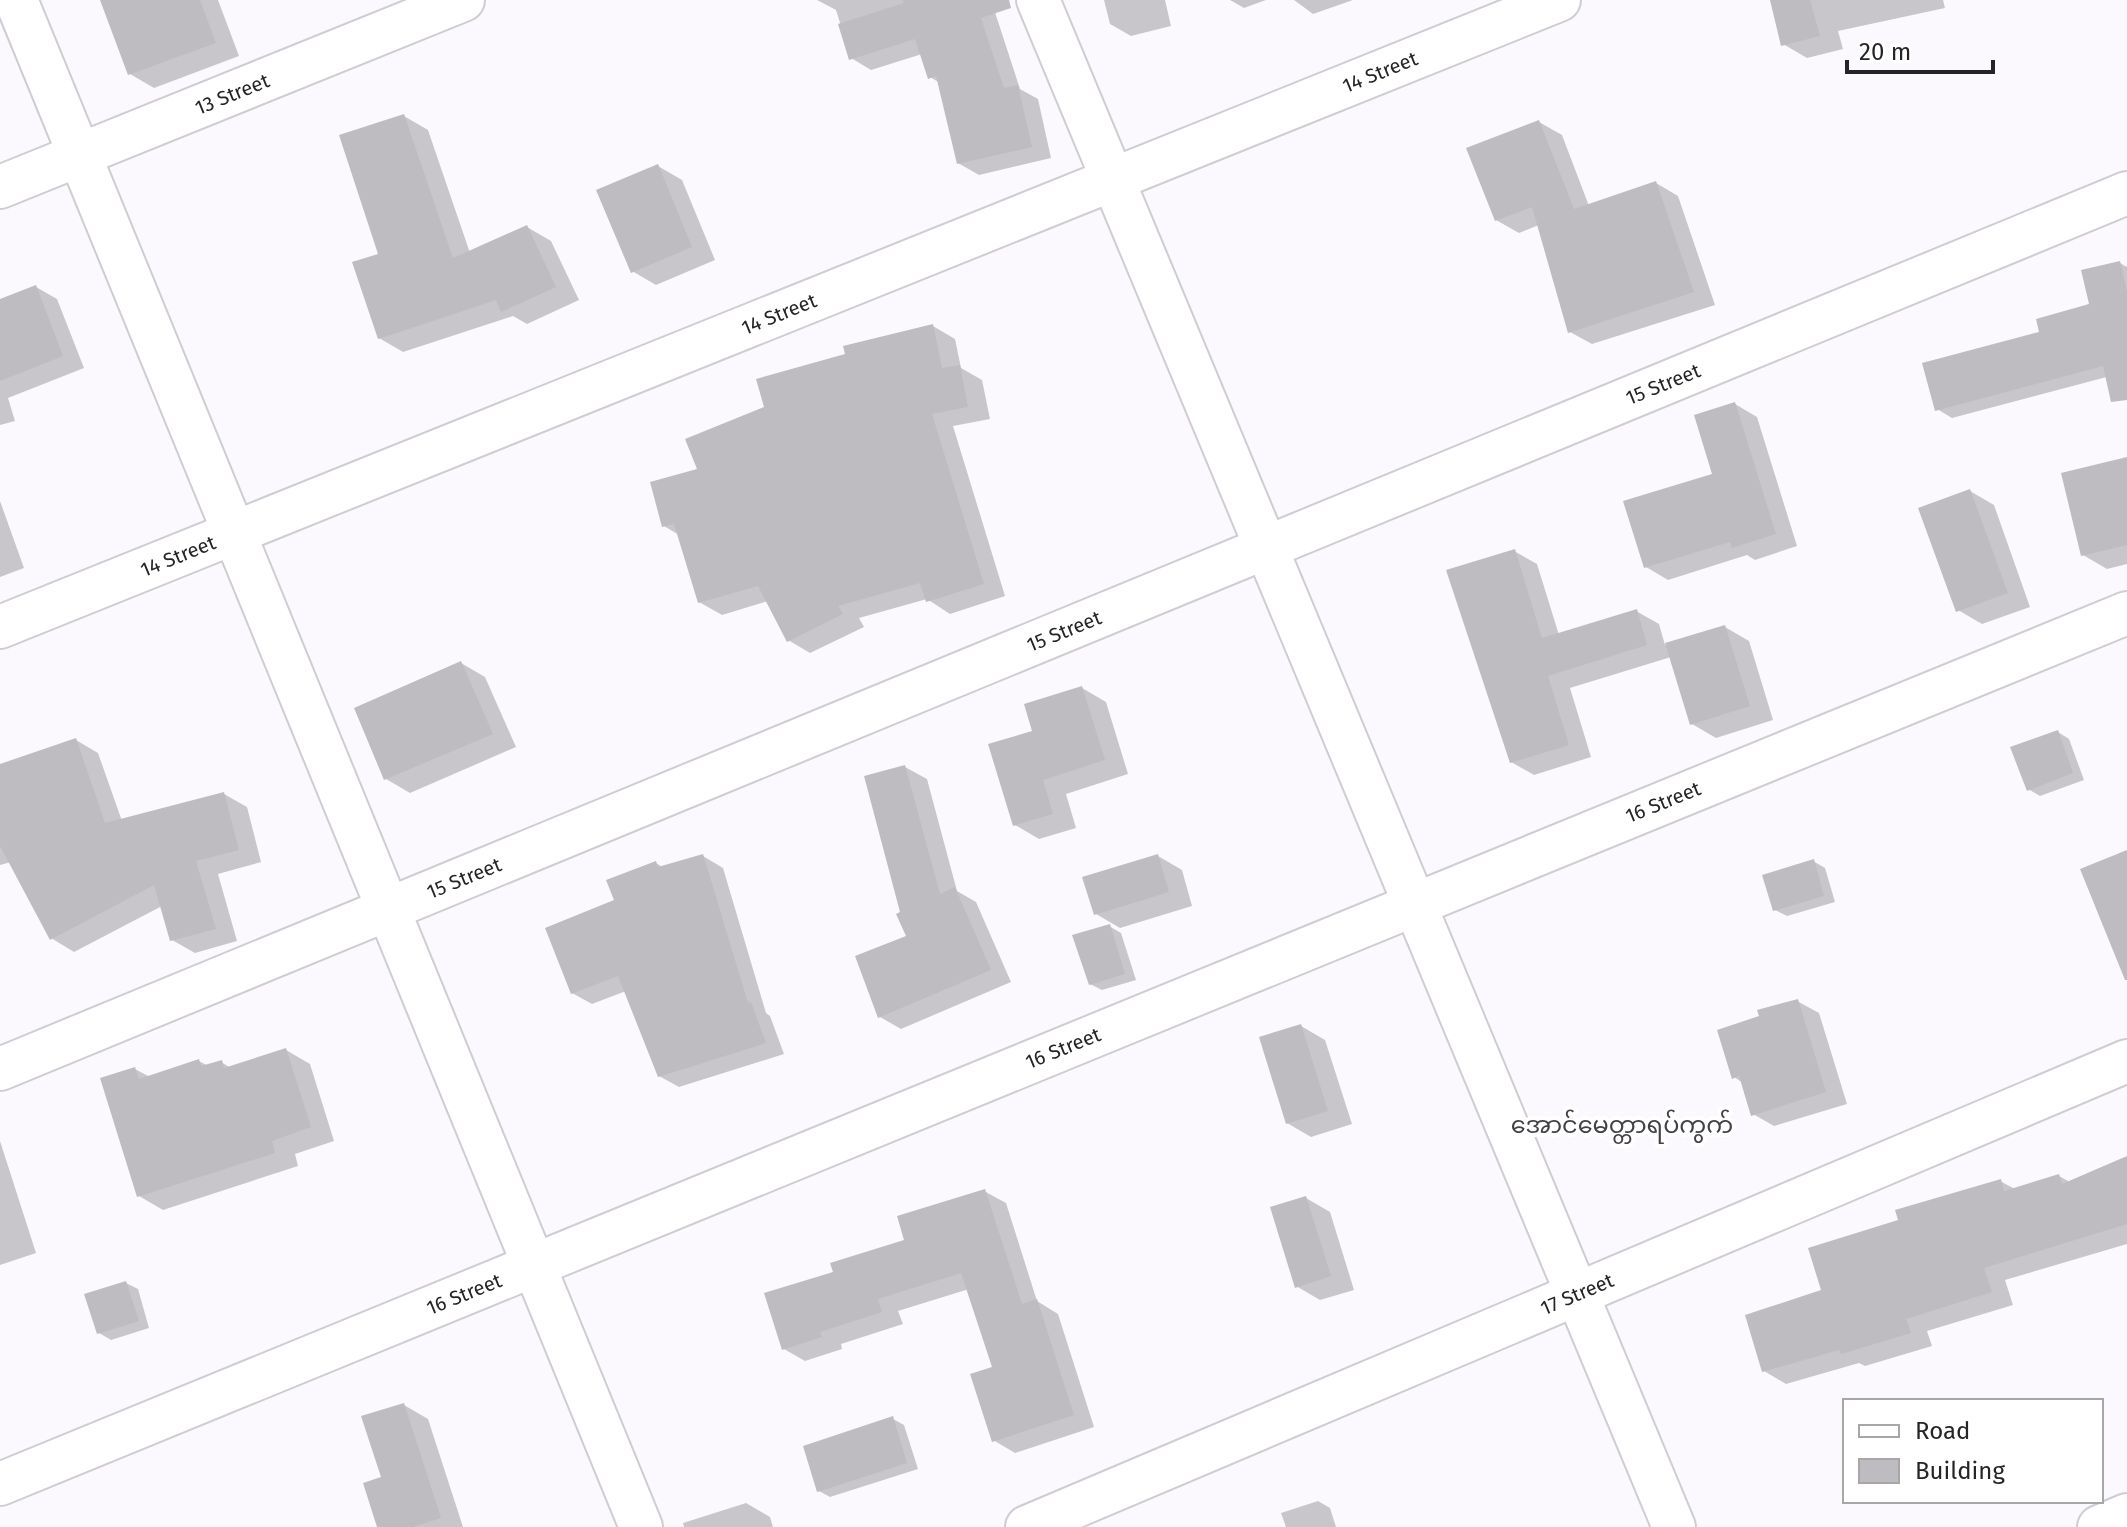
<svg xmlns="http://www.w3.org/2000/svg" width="2127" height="1527" viewBox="0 0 2127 1527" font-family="'Fira Sans','Noto Sans Myanmar',sans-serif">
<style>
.shadow{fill:#0003}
.building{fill:#bebbc1}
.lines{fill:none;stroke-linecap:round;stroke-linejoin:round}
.street-casing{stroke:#cfccd2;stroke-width:46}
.street{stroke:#fff;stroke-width:42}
.labels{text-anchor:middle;stroke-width:8;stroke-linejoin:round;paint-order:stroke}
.street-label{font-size:20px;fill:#252325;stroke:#fff}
.quarter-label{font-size:24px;fill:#444146;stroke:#fff}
</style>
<rect width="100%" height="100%" fill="#fbf8fe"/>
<!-- shadow -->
<g class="shadow">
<path d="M102 0H218L239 56 154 88 130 74Z"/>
<path d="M817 0H991L1020 89 1038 99 1051 158 979 175 958 163 940 83 930 77 922 54 871 70 851 58 836 10Z"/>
<path d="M1104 0H1165L1171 26 1131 36 1110 24Z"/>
<path d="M1230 0H1266L1244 8Z"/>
<path d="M1294 0H1353L1313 14Z"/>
<path d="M1772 0H1943L1945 8 1838 31 1843 49 1807 58 1783 44Z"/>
<path d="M404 116 428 130 470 253 527 227 551 241 579 300 527 324 513 316 403 352 379 338 380 255Z"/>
<path d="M1539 122 1562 135 1589 206 1656 183 1678 196 1715 305 1592 344 1570 332 1539 225 1519 233 1496 220Z"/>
<path d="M658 166 682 180 715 260 656 285 632 271Z"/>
<path d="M2120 263 2127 267V379L2118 374 1952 418 1937 409 2042 333 2091 306Z"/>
<path d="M36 287 57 299 84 368 8 398 15 421 0 425V301Z"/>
<path d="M933 326 955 339 961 368 982 380 990 419 953 426 1005 596 950 614 927 599 859 618 864 627 810 653 788 640 768 601 722 615 699 602 679 535 664 526 700 470 767 408 847 356Z"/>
<path d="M1735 404 1757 417 1797 546 1755 560 1747 555 1668 580 1646 567 1715 476Z"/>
<path d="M2127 477V564L2107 569 2083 555Z"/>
<path d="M1970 491 1994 505 2030 607 1982 624 1958 610Z"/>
<path d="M0 501 24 568 0 577Z"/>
<path d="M1514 551 1537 564 1559 635 1636 611 1659 624 1665 645 1725 627 1749 641 1773 720 1716 738 1692 724 1671 657 1570 688 1591 757 1534 775 1511 762Z"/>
<path d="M461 663 485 677 516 747 410 793 386 779Z"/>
<path d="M1082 688 1106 702 1128 774 1066 794 1076 828 1039 839 1015 825 1034 732Z"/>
<path d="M2058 732 2069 739 2084 780 2040 796 2028 789Z"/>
<path d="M76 740 98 753 122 821 224 794 247 807 261 862 218 874 237 941 195 953 172 940 162 906 74 952 51 938 11 862 0 865V769Z"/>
<path d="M905 767 927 779 957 891 976 902 1011 982 901 1029 880 1017 908 938 903 913Z"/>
<path d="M703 856 723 868 766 1013 770 1016 784 1054 679 1087 659 1076 626 991 592 1004 572 993 616 902 656 863 664 868Z"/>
<path d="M1158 856 1182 870 1192 906 1120 928 1096 914Z"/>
<path d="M1813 861 1825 868 1835 902 1787 916 1775 910Z"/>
<path d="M1109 926 1121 933 1136 980 1102 990 1090 984Z"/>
<path d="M1797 1001 1819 1013 1847 1104 1774 1126 1753 1114 1743 1083 1734 1077 1762 1017Z"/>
<path d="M1301 1026 1325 1040 1352 1124 1311 1137 1287 1123Z"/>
<path d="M286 1050 310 1064 334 1141 295 1154 298 1166 163 1210 139 1196 135 1069 150 1077 199 1061 208 1066 221 1062 231 1068Z"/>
<path d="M0 1141 36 1253 0 1265Z"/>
<path d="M2127 1159V1244L2005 1280 2013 1305 1927 1331 1932 1346 1865 1366 1859 1363 1786 1384 1764 1371 1823 1292 1901 1221 2000 1181 2015 1189 2059 1176 2070 1182Z"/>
<path d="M984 1191 1006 1203 1037 1301 1058 1314 1094 1427 1015 1453 993 1440 995 1368 969 1289 898 1311 903 1324 841 1344 842 1349 805 1361 784 1349 836 1273 907 1242Z"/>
<path d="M1306 1198 1330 1212 1354 1290 1320 1300 1296 1286Z"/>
<path d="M126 1283 138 1289 149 1328 111 1340 99 1333Z"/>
<path d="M404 1405 428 1419 463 1527H379L384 1478Z"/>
<path d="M893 1419 904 1425 918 1469 830 1497 819 1491Z"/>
<path d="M1318 1501 1330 1508 1336 1527H1286L1281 1513Z"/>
<path d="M746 1503 770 1517 773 1527H684L683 1523Z"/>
</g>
<!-- building -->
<g class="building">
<path d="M100 0H200L216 43 128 75Z"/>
<path d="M903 0H1009L1011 8 981 18 1004 88 1018 85 1032 147 957 164 936 76 928 79 915 39 849 60 838 24 904 3Z"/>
<path d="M1770 0H1810L1820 36 1781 46Z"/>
<path d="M404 114 453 258 527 225 556 287 501 312 496 300 378 339 352 262 378 254 339 135Z"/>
<path d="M1539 120 1574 209 1656 181 1694 292 1568 333 1532 207 1495 221 1466 148Z"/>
<path d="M658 164 692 247 631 273 596 190Z"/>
<path d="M2120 261 2127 292V400L2111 402 2103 366 1935 411 1922 363 2039 332 2036 319 2089 304 2081 270Z"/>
<path d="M36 285 63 356 0 381V299Z"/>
<path d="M933 324 942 368 960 365 968 407 932 414 984 584 926 602 920 583 838 606 843 614 787 642 758 586 698 603 674 524 662 527 650 482 697 469 685 439 764 407 756 379 845 354 843 346Z"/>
<path d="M1735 402 1776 534 1732 548 1730 542 1644 568 1623 501 1712 474 1694 415Z"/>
<path d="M2127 457V545L2081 556 2061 473Z"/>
<path d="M1970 489 2008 593 1956 612 1918 508Z"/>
<path d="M1515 549 1542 638 1637 609 1647 645 1548 676 1569 745 1510 763 1446 570Z"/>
<path d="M1725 625 1750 706 1690 725 1665 643Z"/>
<path d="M461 661 493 734 384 780 354 708Z"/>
<path d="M1082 686 1105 760 1043 780 1053 814 1013 826 988 744 1032 731 1024 704Z"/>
<path d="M2058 730 2073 773 2027 791 2010 747Z"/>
<path d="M76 738 105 823 224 792 239 850 196 861 216 929 170 941 154 885 50 940 0 846V764Z"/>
<path d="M905 765 940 894 955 887 991 970 878 1018 855 956 906 936 896 914 900 912 864 776Z"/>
<path d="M2127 850V980H2125L2080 869Z"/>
<path d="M703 854 748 1003 751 1002 766 1043 658 1077 618 976 571 994 545 928 614 900 606 880 656 861 658 867Z"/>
<path d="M1158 854 1169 892 1094 915 1082 877Z"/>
<path d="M1814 859 1824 896 1773 911 1762 875Z"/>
<path d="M1110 924 1125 974 1089 985 1072 935Z"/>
<path d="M1798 999 1826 1092 1751 1116 1739 1076 1732 1079 1717 1030 1759 1016 1757 1010Z"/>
<path d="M1301 1024 1328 1111 1286 1124 1259 1037Z"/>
<path d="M286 1048 311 1127 272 1141 275 1153 137 1197 100 1078 135 1067 139 1079 199 1059 201 1066 222 1060 224 1068Z"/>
<path d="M2127 1156V1224L1984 1268 1992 1292 1906 1319 1911 1333 1841 1354 1839 1350 1762 1372 1745 1315 1821 1290 1808 1248 1898 1220 1895 1210 2001 1179 2004 1191 2059 1174 2062 1184Z"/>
<path d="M985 1189 1022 1304 1037 1299 1074 1415 992 1442 970 1374 992 1367 961 1273 878 1299 882 1312 820 1332 822 1337 782 1350 764 1293 833 1272 830 1263 904 1240 897 1216Z"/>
<path d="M1306 1196 1331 1276 1295 1288 1270 1207Z"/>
<path d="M126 1281 139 1321 97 1334 84 1294Z"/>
<path d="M404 1403 441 1518 413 1527H377L363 1483 381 1477 361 1416Z"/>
<path d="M893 1416 907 1463 817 1492 803 1446Z"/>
</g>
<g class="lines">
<!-- street casing -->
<g class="street-casing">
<g id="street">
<path d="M16 0 641 1527"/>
<path d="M1038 0 1674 1527"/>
<path d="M0 187 463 0"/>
<path d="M0 627 1559 0"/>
<path d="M0 1069 2127 193"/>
<path d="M0 1484 2127 613"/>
<path d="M1027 1527 2127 1061"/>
<path d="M2099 1527 2127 1515"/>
</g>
</g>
<!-- street -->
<use href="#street" class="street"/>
</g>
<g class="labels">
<!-- street labels -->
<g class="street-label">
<text transform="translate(1380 72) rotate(-22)" y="7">14 Street</text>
<text transform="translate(232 94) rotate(-22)" y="7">13 Street</text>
<text transform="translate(779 314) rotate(-22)" y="7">14 Street</text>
<text transform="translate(1663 384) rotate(-22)" y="7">15 Street</text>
<text transform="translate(178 556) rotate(-22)" y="7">14 Street</text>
<text transform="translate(1064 631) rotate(-22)" y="7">15 Street</text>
<text transform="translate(1663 802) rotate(-22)" y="7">16 Street</text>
<text transform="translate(464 878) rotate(-22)" y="7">15 Street</text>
<text transform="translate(1063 1048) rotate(-22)" y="7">16 Street</text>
<text transform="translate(464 1294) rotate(-22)" y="7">16 Street</text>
<text transform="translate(1577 1294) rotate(-23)" y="7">17 Street</text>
</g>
<!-- quarter labels -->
<g class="quarter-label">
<text x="1622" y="1133">အောင်မေတ္တာရပ်ကွက်</text>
</g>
</g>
<!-- legend -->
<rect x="1843" y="1399" width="260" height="104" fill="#ffffff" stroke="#a8a7a8" stroke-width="2"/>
<rect x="1859" y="1425" width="40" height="12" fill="#ffffff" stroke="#a8a7a8" stroke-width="2"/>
<text x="1915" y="1439" font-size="24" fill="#252325">Road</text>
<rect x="1859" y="1459" width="40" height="24" fill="#bebbc1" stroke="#a8a7a8" stroke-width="2"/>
<text x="1915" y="1479" font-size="24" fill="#252325">Building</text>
<!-- scale -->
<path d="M1847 60v12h146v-12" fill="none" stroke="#252325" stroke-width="4"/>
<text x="1859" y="60" font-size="24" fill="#252325" stroke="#ffffff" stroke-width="6" paint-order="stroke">20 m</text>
</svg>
